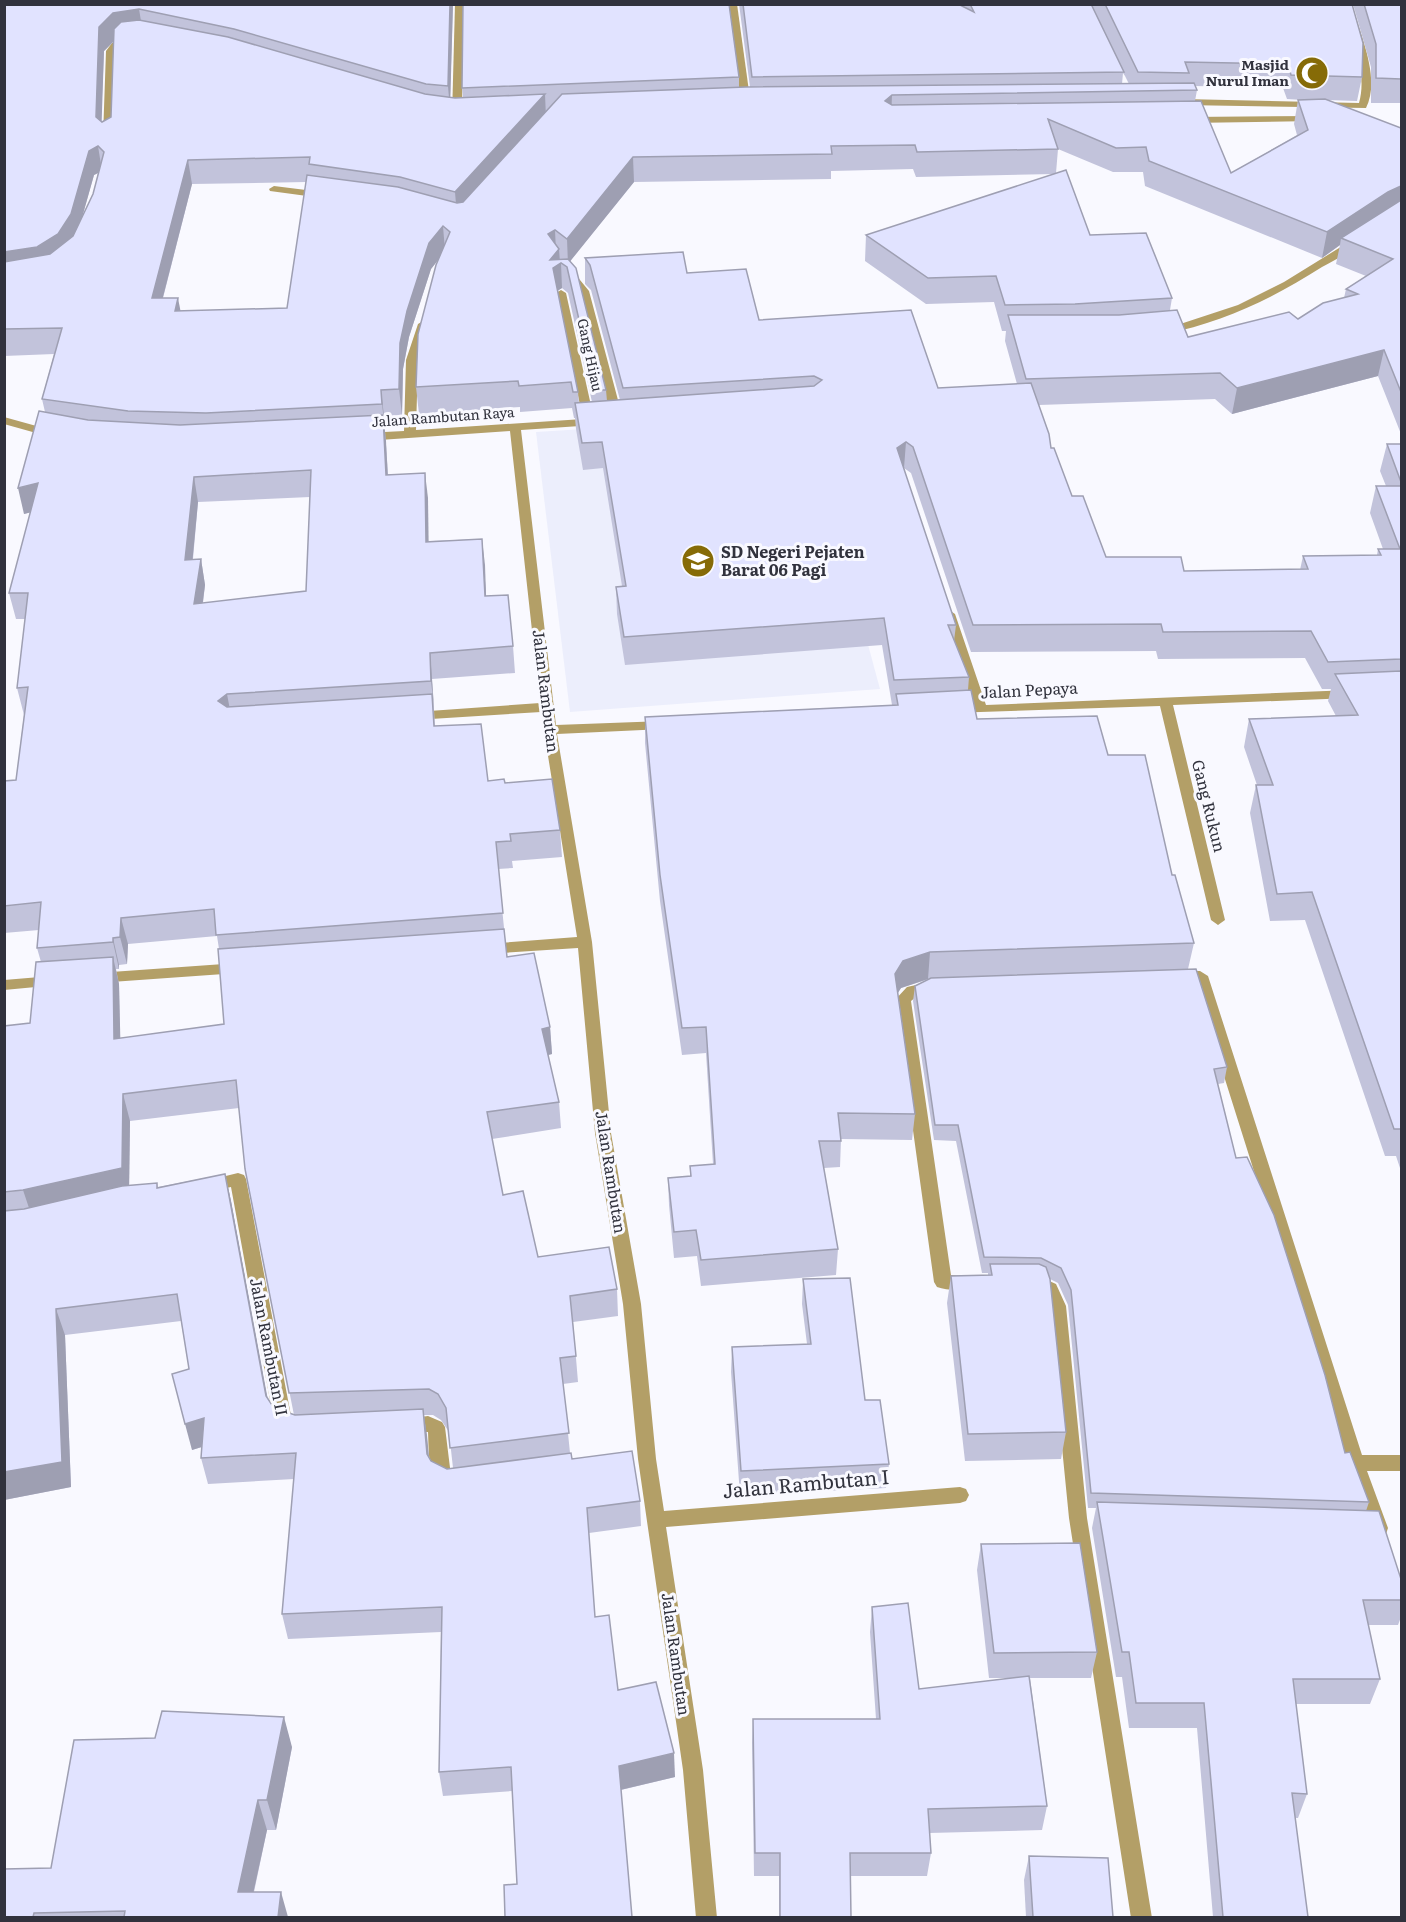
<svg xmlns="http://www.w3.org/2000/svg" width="1406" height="1922" viewBox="0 0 1406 1922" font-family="Literata,serif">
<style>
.built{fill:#eceefc}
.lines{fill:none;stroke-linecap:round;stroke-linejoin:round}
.minor{fill:#b39f67;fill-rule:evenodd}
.wall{fill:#c2c3db;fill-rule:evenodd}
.shaded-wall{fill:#9e9fb2}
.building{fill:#e1e3ff;stroke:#9e9fb2;stroke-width:1.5;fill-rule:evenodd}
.labels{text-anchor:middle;stroke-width:6;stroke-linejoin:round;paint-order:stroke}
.far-poi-label{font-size:14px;font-weight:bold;fill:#31323d;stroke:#f9f9ff;text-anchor:end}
.far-street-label{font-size:14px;fill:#31323d;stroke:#f9f9ff}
.poi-label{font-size:16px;font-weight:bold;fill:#31323d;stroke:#f9f9ff;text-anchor:start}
.street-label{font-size:16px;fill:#31323d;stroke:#f9f9ff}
.near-street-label{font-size:20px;fill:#31323d;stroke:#f9f9ff}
</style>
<rect width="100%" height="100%" fill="#f9f9ff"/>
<!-- built -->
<path class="built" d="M806 415 880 689 570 712 536 432Z"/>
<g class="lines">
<!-- minor -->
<g class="minor">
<path d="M455 4H463L462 117 457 120 452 117Z"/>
<path d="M728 4H737L751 106 746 109 741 106Z"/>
<path d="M1343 4H1352C1360 35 1381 78 1366 108L1183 105 1178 102 1183 99 1359 103C1368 72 1351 35 1343 4Z"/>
<path d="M129 36 134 39 132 41 118 47 116 51 113 137 108 140 103 137 106 51 112 43Z"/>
<path d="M1318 116V120L1315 121 1189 123 1184 120 1189 117Z"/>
<path d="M274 186 322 192 327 195 322 198 270 191 269 189Z"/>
<path d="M1352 240 1361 242C1351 252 1335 260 1322 267 1272 299 1223 322 1165 334L1159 331 1238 305 1284 282Z"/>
<path d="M563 269H571L589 291 623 419 621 421 617 422 611 419 579 292 562 271Z"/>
<path d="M561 290 566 293 594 419 601 422 595 425 521 430 556 725 664 721 671 725 664 729 557 734 592 942 611 1133 641 1304 656 1459 664 1511 960 1487 966 1489 969 1495 966 1501 960 1503 666 1527 703 1770 717 1918H696L683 1770 638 1459 623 1304 595 1133 578 948 486 954 479 949 486 944 577 937 541 712 415 720 408 716 415 712 540 703 510 431 365 441 359 437 365 433 404 431 406 360 418 324 423 321 428 324 418 360 416 430 583 419 556 293Z"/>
<path d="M4 417 58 432 60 434 54 438 4 424Z"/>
<path d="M949 610 955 614 986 705 1351 690 1358 694 1351 698 1173 705 1225 920 1218 925 1211 920 1160 706 950 713 948 710 950 707 973 705 943 614Z"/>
<path d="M238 963 246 968 238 973 97 983 89 978 97 973Z"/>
<path d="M1177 971H1200L1208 976 1362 1455H1402V1471H1367L1388 1528 1386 1534 1379 1536 1372 1534 1370 1528 1346 1463 1194 981 1172 980 1169 976Z"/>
<path d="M52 976 60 981 57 985 4 990V980Z"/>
<path d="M934 981 942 986 939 990 921 993 911 1001 951 1275 976 1277 979 1282 976 1287C965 1291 948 1291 937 1287L934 1282 895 1000 907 987Z"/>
<path d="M238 1173 244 1175 246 1179 292 1421 295 1427 292 1432 286 1435 280 1432 274 1422 231 1187 207 1192 201 1190 199 1186 201 1182Z"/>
<path d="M1036 1275 1056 1284 1066 1306 1087 1518 1152 1918H1131L1069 1518 1048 1306 1043 1294 1030 1287 1027 1282 1030 1277Z"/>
<path d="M428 1416 442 1422 445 1427 451 1476 455 1483 452 1489C427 1498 429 1448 428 1432L406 1433 400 1430 397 1425 400 1420Z"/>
</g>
</g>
<!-- wall -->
<g class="wall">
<path d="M4 4H453L450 97 455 98H463L462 88 739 77V87H750L739 4H1352L1362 77 1357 101 1327 100 1401 128V434L1378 376 1232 414 1215 399 1039 405 1051 448 1072 496 1106 557 1184 571 1300 570 1303 556 1377 555 1378 549H1383L1370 513 1376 486H1386L1380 471 1387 444H1401V1171L1396 1156H1385L1305 920 1270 921 1250 813 1256 785H1257L1244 747 1249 719 1336 716 1328 701 1331 689H1322L1305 658 1158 659 1156 651 971 652 911 473 904 468 903 469 956 625 954 641 969 677 968 690 977 719 1108 755 1172 875 1194 943 1188 969 1227 1067 1224 1083 1218 1084 1236 1158 1345 1453 1369 1502 1366 1511 1401 1579V1617L1398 1625H1368L1380 1679 1370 1704H1296L1307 1794 1298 1818H1295L1308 1917H1213L1197 1728H1129L1122 1677H1116L1092 1528 1096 1508H1088L1068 1305 1058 1283 1050 1279 1066 1432 1061 1459 965 1461 947 1303 951 1276 988 1275V1273H982L956 1141 934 1140 913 1001 915 986 929 979 901 988 898 993 915 1114 912 1140 841 1139 840 1167 824 1168 838 1249 836 1275 701 1286 697 1256 674 1258 669 1205 668 1178 690 1176V1166L713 1164 706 1053 682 1055 660 901 645 743V717L892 705 882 645 625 665 617 614 616 587 622 586 603 468 583 470 576 429 575 418H574L572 408 520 412V407L419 414 416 387 439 259 431 269 409 337 403 369 402 415 384 416 388 474 428 498V541L482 539 486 596 513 646 515 673 432 679 435 726 488 781 505 783 560 830 562 857 512 861 513 868 498 869 507 957 550 1027 552 1054 548 1055 559 1102 561 1128 492 1139 503 1195 538 1257 617 1289 618 1316 573 1322 578 1382 563 1384 570 1453 572 1459 640 1501 641 1526 589 1533 595 1617 618 1690 675 1777 621 1790 517 1884 512 1791 443 1796 439 1772 441 1632 288 1639 282 1614 294 1479 208 1484 201 1458 202 1447 192 1450 189 1369 181 1321 65 1335 71 1487 4 1500V1026L30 1023 41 962 37 948 39 930 4 933V781L16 780 24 715 17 688 25 619H16L9 593 31 512 24 514 45 412 42 399 54 354 4 356ZM114 41 111 117 102 122 101 121 104 51ZM1123 73 1125 76 1129 84H1122ZM1195 86 1283 88 1287 99 1303 100H1298L1294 124 1297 135 1231 173 1195 101 1197 90ZM1058 149 1113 172H1143L1145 186 1322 258 1340 245 1336 264 1366 276 1346 289 1344 298 1298 319 1188 337 1170 310 1172 298 1090 235 1056 173ZM913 169 916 177 1054 174 866 235 865 261 926 304 994 302 1002 331H1006L1005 341 1017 384 938 388 759 320 687 273 585 258V284L591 290 620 400 607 401 606 390 570 261 634 182 831 179V171ZM98 173 93 194 82 217 94 175ZM306 182 287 308 181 311 163 298 192 184ZM562 288 568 293 592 402 579 403 578 392 557 291ZM310 497 306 591 203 603 205 585 201 559H193L198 502ZM217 936 219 949 224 1024 120 1039 119 984 116 969H119V965L127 964 128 944ZM239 1108 245 1169 294 1415 274 1408 267 1398 231 1201 225 1174 158 1187 157 1183 129 1186 130 1121ZM424 1415H433L441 1420 449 1432 453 1468 447 1469 431 1461 429 1457Z"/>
<path d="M1353 4H1401V103H1371V67Z"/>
<path d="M803 1279 865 1400 889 1464 886 1488 740 1495 731 1372 732 1347 807 1344 802 1304Z"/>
<path d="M981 1544 1097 1652 1091 1678H1030L1047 1806 1042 1830 929 1833 931 1853 927 1876H851V1917H779V1876H754L752 1743 753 1719H876L870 1632 872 1607 919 1689 1011 1678H989L977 1570Z"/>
<path d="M292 1747 276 1830H267L254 1892 278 1917H4L51 1868Z"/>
<path d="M1029 1856 1113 1917H1026L1024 1880Z"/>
</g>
<!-- shaded-wall -->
<g class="shaded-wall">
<path d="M450 4H453L450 110 448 86Z"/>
<path d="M139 9 143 33 118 37 104 51 101 141 96 117 99 27 113 13Z"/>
<path d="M545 94 546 118 457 216 455 192Z"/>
<path d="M892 95 891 119 885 101Z"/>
<path d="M98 146 102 171 94 175 76 239 63 260 4 279V252L89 151Z"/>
<path d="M633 157 634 182 568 264 567 239Z"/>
<path d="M188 160 192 184 156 324 152 298Z"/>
<path d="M1401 186V209L1341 238 1340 245 1322 258 1327 232 1388 192Z"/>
<path d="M443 226 445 251 431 269 409 337 403 369 402 415 399 389 400 343 407 311 429 243Z"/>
<path d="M555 230 556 252 559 249 560 263H561L562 288 554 293 548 234Z"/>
<path d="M178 298 183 324 175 311Z"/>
<path d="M1384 350 1378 376 1232 414 1237 388Z"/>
<path d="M381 390 384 416 385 430 382 404Z"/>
<path d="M383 415 386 441 389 500 386 475Z"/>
<path d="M906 442 904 468 895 475 897 448Z"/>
<path d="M425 473 428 498 429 568 426 542Z"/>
<path d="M194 477 198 502 190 586 185 560Z"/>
<path d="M38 483 44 509 24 514 18 488Z"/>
<path d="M482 539 485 565 487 622 485 596Z"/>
<path d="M201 559 205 585 199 631 194 604Z"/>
<path d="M430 653 432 679 434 708 431 681Z"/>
<path d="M227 694 232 721 218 701Z"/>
<path d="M121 918 128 944 127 964 120 937Z"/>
<path d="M113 938 119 965V969L113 942Z"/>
<path d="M930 952 928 979 901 988 893 1000 895 974 903 961Z"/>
<path d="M113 957 119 984 121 1066 114 1039Z"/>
<path d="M550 1027 552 1054 544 1056 542 1029Z"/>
<path d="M123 1094 130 1121 129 1195 32 1217 23 1190Z"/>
<path d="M225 1174 231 1201 272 1422 266 1396Z"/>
<path d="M56 1309 65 1335 71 1487 4 1500V1472Z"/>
<path d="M423 1409 427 1435 431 1480 427 1454Z"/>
<path d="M204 1418 211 1444 192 1450 185 1424Z"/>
<path d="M284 1717 292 1747 276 1830 267 1800Z"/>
<path d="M674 1753 675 1777 620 1790 619 1766Z"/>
<path d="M258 1800 267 1830 248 1917 238 1892Z"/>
<path d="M281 1892 288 1917H278Z"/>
</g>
<!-- building -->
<g class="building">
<path d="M4 4H450L448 86 426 84 234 29 139 9 113 13 99 27 96 117 102 122 111 117 114 29 121 22 139 20 228 37 425 94 455 98 545 94 455 192 400 177 309 164 310 157 188 160 152 298H178L175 311 287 308 307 175 398 187 457 203 463 202 562 94 746 87 1194 83 1197 90 892 95 885 101 892 105 1201 101 1231 173 1308 130 1298 100 1325 99 1401 128V186L1388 192 1327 232 1149 161 1146 147 1116 148 1048 119 1058 149 917 152 915 145 831 146 832 154 633 157 567 239 555 230 548 234 559 249 550 260 568 259 576 268 606 390H595L567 267 561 263 553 268 578 392H573L571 382 519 386 518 381 416 387 418 334 436 265 450 232 443 226 429 243 407 311 400 343 399 389 381 390 382 404 206 413 128 411 42 399 62 328 4 329V262L50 254 73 236 93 194 104 152 98 146 89 151 71 214 58 234 37 247 4 252Z"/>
<path d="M463 4H729L739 77 462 88Z"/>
<path d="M743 4H958L974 12 970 4H1091L1124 72 752 77Z"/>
<path d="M1105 4H1352L1363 43 1362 77 1291 75 1288 64 1185 62 1189 73 1138 72Z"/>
<path d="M1364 4H1401V79L1376 78V44Z"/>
<path d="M1066 170 1090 235 1146 233 1172 298 1075 304 1005 305 996 276 928 278 866 235Z"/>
<path d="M1401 200V392L1384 350 1237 388 1220 373 1026 379 1008 315H1119L1177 310 1188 337 1289 312 1298 319 1323 303 1358 294 1346 289 1393 259 1341 238Z"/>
<path d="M683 252 687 273 746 269 759 320 911 310 938 388 1031 383 1049 434 1051 448H1054L1072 496H1083L1106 557H1181L1184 571 1308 569 1303 556 1381 555 1378 549H1400L1376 486H1401V659L1328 662 1311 631 1163 632 1161 624 973 625 913 447 906 442 897 448 956 625H948L969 677 894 680 884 618 624 637 616 587 626 586 602 442 582 443 575 403 814 386 822 380 814 376 623 388 590 265 585 258Z"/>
<path d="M39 411 88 420 180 425 383 415 386 475 425 473 426 542 482 539 485 596 508 595 513 646 430 653 431 681 227 694 218 701 227 707 432 694 434 726 481 724 488 781 504 779 505 783 552 779 560 830 510 834 511 841 496 842 503 913 216 935 214 909 121 918 120 937 113 938V942L37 948 41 902 4 906V781L16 780 28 687 17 688 28 593H9L38 483 18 488ZM311 470 306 591 194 604 201 559 185 560 194 477Z"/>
<path d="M1387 444H1401V482Z"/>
<path d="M1401 671V1129H1394L1312 892 1277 894 1256 785H1273L1249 719 1358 715 1335 674Z"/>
<path d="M971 690 977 719 1097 716 1108 755H1145L1172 875H1175L1194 943 930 952 903 961 895 974 915 1114 838 1113 841 1141H819L838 1249 701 1260 696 1230 674 1232 668 1178 691 1176 690 1166 715 1164 706 1027 682 1028 660 875 645 717 898 705 896 694Z"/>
<path d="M504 929 507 957 534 953 550 1027 542 1029 559 1102 487 1112 503 1195 523 1191 538 1257 609 1247 617 1289 570 1296 576 1356 560 1358 569 1433 450 1448 446 1408 438 1394 429 1389 289 1393 245 1169 236 1080 123 1094 122 1168 23 1190 4 1192V1026L30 1023 36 962 113 957 114 1039 224 1024 218 949Z"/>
<path d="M1196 969 1227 1067 1214 1069 1236 1158 1247 1157 1274 1215 1325 1375 1345 1453 1350 1452 1369 1502 1091 1493 1071 1290 1061 1268 1041 1258 984 1257 958 1125H935L915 986 931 978Z"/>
<path d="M225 1174 266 1396 274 1408 295 1415 423 1409 427 1454 431 1461 447 1469 571 1453 572 1459 632 1451 640 1501 587 1508 595 1617 609 1615 618 1690 656 1682 674 1753 619 1766 632 1917H505L504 1885 517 1884 511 1767 439 1772 442 1607 282 1614 296 1453 201 1458 204 1418 185 1424 172 1374 189 1369 177 1294 56 1309 62 1462 4 1472V1211L24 1209 122 1186 157 1183V1188Z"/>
<path d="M990 1264H1039L1046 1267 1050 1279 1066 1432 968 1434 951 1276 992 1275Z"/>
<path d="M850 1278 865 1400H880L889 1464 741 1471 732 1347 811 1344 803 1279Z"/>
<path d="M1097 1502 1379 1511 1401 1579V1600H1363L1380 1679H1293L1307 1794 1292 1793 1308 1917H1223L1204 1703H1136L1129 1652H1122Z"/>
<path d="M1080 1543 1097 1652 994 1653 981 1544Z"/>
<path d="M908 1603 919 1689 1029 1676 1047 1806 928 1809 931 1853H850L851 1917H780V1853H755L753 1719H880L872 1607Z"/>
<path d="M162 1711 284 1717 267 1800H258L238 1892H281L278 1917H124L125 1911 34 1913 33 1917H4V1869L51 1868 74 1740 155 1738Z"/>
<path d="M1029 1856 1108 1858 1113 1917H1033Z"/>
</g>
<!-- icons -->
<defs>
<g id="mosque-disc" transform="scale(1.725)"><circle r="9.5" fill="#866b07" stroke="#f9f9ff"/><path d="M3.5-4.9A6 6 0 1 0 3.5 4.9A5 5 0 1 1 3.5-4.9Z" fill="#fff"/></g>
<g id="school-disc" transform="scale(1.725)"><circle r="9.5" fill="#866b07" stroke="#f9f9ff"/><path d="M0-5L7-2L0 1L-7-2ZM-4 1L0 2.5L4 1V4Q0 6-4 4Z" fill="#fff"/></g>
</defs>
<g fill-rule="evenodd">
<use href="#mosque-disc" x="1312" y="73"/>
<use href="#school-disc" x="698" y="561"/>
</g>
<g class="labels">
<!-- far-poi labels -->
<g class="far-poi-label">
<text x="1289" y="70">Masjid<tspan x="1289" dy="16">Nurul Iman</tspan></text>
</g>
<!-- far-street labels -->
<g class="far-street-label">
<text transform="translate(590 355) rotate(78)" y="5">Gang Hijau</text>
<text transform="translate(443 417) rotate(-4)" y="5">Jalan Rambutan Raya</text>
</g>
<!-- poi labels -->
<g class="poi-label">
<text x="721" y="558">SD Negeri Pejaten<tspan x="721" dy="18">Barat 06 Pagi</tspan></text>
</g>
<!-- street labels -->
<g class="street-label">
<text transform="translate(1029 690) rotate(-3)" y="6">Jalan Pepaya</text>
<text transform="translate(546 691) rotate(83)" y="6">Jalan Rambutan</text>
<text transform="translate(1209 806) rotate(76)" y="6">Gang Rukun</text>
<text transform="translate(611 1172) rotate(81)" y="6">Jalan Rambutan</text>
<text transform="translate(269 1347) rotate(79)" y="6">Jalan Rambutan II</text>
<text transform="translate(676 1654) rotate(82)" y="6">Jalan Rambutan</text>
</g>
<!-- near-street labels -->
<g class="near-street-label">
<text transform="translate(806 1484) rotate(-5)" y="7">Jalan Rambutan I</text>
</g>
</g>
<!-- border -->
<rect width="1406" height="1922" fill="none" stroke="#31323d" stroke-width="12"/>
</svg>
